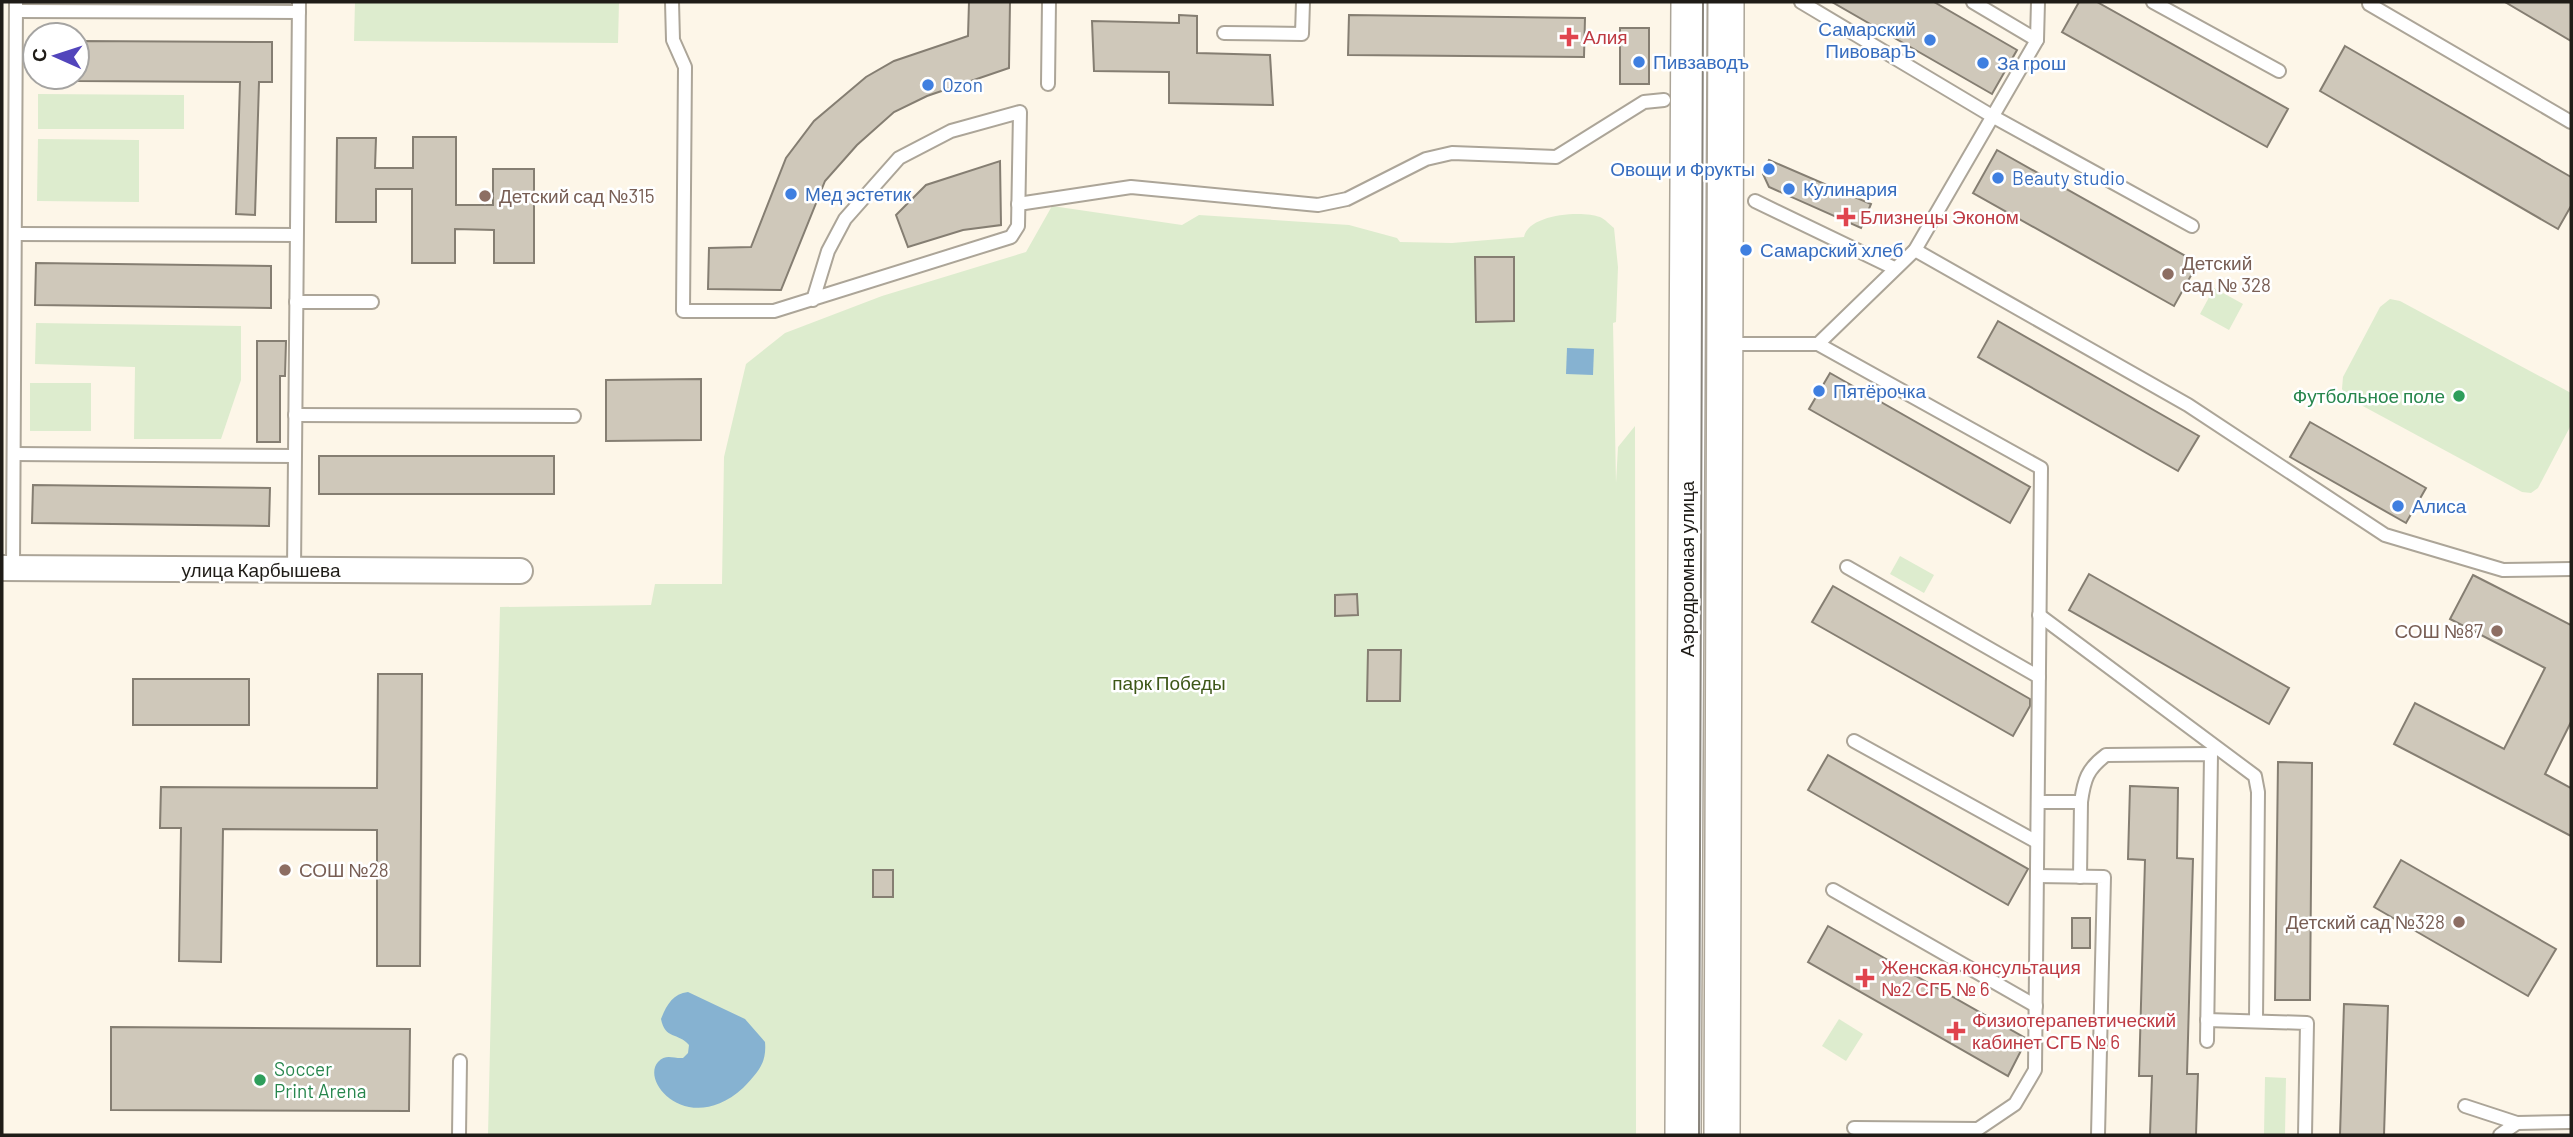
<svg xmlns="http://www.w3.org/2000/svg" width="2573" height="1137" viewBox="0 0 2573 1137" font-family="Barlow,sans-serif">
<style>
.green{fill:#ddecce}
.water{fill:#86b2d1}
.building{fill:#cfc8ba;stroke:#857e72;stroke-width:2}
.lines{fill:none;stroke-linecap:round;stroke-linejoin:round}
.service-casing{stroke:#aca598;stroke-width:16}
.minor-casing{stroke:#aca598;stroke-width:28}
.secondary-casing{stroke:#aca598;stroke-width:38}
.service{stroke:#fff;stroke-width:12}
.minor{stroke:#fff;stroke-width:24}
.secondary{stroke:#fff;stroke-width:35}
.tram{stroke:#88837a;stroke-width:2}
.health-dot{fill:#e0444e;stroke:#fff;stroke-width:2.5}
.shop-dot{fill:#3f7fe0;stroke:#fff;stroke-width:2.5}
.education-dot{fill:#8d6e63;stroke:#fff;stroke-width:2.5}
.leisure-dot{fill:#2e9e5b;stroke:#fff;stroke-width:2.5}
.labels{text-anchor:middle;stroke-width:5;stroke-linejoin:round;paint-order:stroke}
.shop-label{font-size:19px;fill:#366cbe;stroke:#fff;text-anchor:start}
.health-label{font-size:19px;fill:#be3a42;stroke:#fff;text-anchor:start}
.education-label{font-size:19px;fill:#785e54;stroke:#fff;text-anchor:start}
.leisure-label{font-size:19px;fill:#27864d;stroke:#fff;text-anchor:end}
.street-label{font-size:19px;fill:#1f1c17;stroke:#fff}
.park-label{font-size:19px;fill:#3d5717;stroke:#fff}
</style>
<rect width="100%" height="100%" fill="#fdf6e8"/>
<!-- green -->
<g class="green">
<path d="M355 2H619L618 43 354 41Z"/>
<path d="M38 94 184 95V129H38Z"/>
<path d="M38 139 139 140V202L37 201Z"/>
<path d="M1052 206 1182 225 1199 215 1349 225 1397 238 1400 242 1452 243 1524 237C1528 214 1582 210 1600 217 1605 219 1610 225 1614 228L1618 267 1616 322 1613 323 1616 483 1618 447 1635 426 1636 1135H488L500 607 651 605 655 584H722L724 457 746 364 785 333 882 296 1026 252Z"/>
<path d="M2214 288 2243 304 2229 330 2200 314Z"/>
<path d="M2390 299 2400 301 2571 393V425L2538 488 2531 493 2522 492 2348 398 2342 389 2343 377 2380 307Z"/>
<path d="M36 323 241 326V380L221 439H134L135 367 35 364Z"/>
<rect x="30" y="383" width="61" height="48"/>
<path d="M1900 556 1934 575 1924 593 1890 574Z"/>
<path d="M1839 1019 1863 1034 1846 1061 1822 1046Z"/>
<path d="M2265 1077 2286 1078 2285 1135H2264Z"/>
</g>
<!-- water -->
<g class="water">
<path d="M1567 348 1594 349 1593 375 1566 374Z"/>
<path d="M688 992 745 1019 765 1042C767 1064 757 1073 743 1088 689 1137 640 1082 658 1062 666 1053 674 1059 683 1058L688 1053 689 1045C678 1032 665 1040 661 1019 667 1004 673 994 688 992Z"/>
</g>
<!-- building -->
<g class="building">
<path d="M969 2H1010L1009 68 927 96 894 112 857 145 825 181 781 290 708 289 709 248 751 247 786 158 814 121 866 77 894 61 968 36Z"/>
<path d="M1832 2H1934L2017 50 1992 94Z"/>
<path d="M2079 2H2097L2288 109 2267 147 2062 32Z"/>
<path d="M2505 2H2571V41Z"/>
<path d="M1179 15 1197 16V53L1270 55 1273 105 1169 103V72L1094 71 1092 21 1179 23Z"/>
<path d="M1349 15 1585 18 1584 57 1348 55Z"/>
<rect x="1620" y="28" width="29" height="56"/>
<path d="M77 41 272 42V82H259L255 215 236 214 240 82 77 81Z"/>
<path d="M2345 46 2571 177V206L2558 229 2320 91Z"/>
<path d="M413 137H456V205H493V169H534V263H494V230L455 229V263H412V189H376V222H336L337 138H376L375 168H413Z"/>
<path d="M1997 150 2198 263 2174 306 1973 193Z"/>
<path d="M1769 160 1871 204 1861 228 1769 187 1763 174Z"/>
<path d="M1000 161 1001 225 963 230 908 247 896 215 926 185Z"/>
<path d="M1475 257H1514V321L1476 322Z"/>
<path d="M36 263 271 266V308L35 305Z"/>
<path d="M1998 321 2199 436 2178 471 1978 357Z"/>
<path d="M257 341H286L285 376H280V442H257Z"/>
<path d="M1830 373 2030 487 2010 523 1809 409Z"/>
<path d="M701 379V440L606 441V380Z"/>
<path d="M2310 422 2426 488 2406 523 2290 457Z"/>
<rect x="319" y="456" width="235" height="38"/>
<path d="M33 485 270 488 269 526 32 523Z"/>
<path d="M2089 574 2289 688 2269 724 2069 610Z"/>
<path d="M2473 575 2571 625V722L2545 774 2571 788V836L2394 744 2415 703 2504 749 2545 668 2450 619Z"/>
<path d="M1833 586 2030 699V706L2013 736 1812 622Z"/>
<path d="M1357 594 1358 615 1335 616V595Z"/>
<path d="M1368 650H1401L1400 701H1367Z"/>
<path d="M378 674H422L420 966H377V830L223 829 221 962 179 961 181 828H160L161 787 377 788Z"/>
<rect x="133" y="679" width="116" height="46"/>
<path d="M1828 755 2028 869 2008 905 1808 790Z"/>
<path d="M2278 762 2312 763 2310 1000H2275Z"/>
<path d="M2130 786 2178 788 2177 858 2193 859 2187 1074H2198L2196 1135H2150L2152 1076H2139L2145 860 2128 859Z"/>
<path d="M2401 860 2556 949 2528 996 2374 907Z"/>
<rect x="873" y="870" width="20" height="27"/>
<rect x="2072" y="918" width="18" height="30"/>
<path d="M1828 926 2027 1039 2008 1076 1808 962Z"/>
<path d="M2344 1004 2388 1006 2384 1135H2340Z"/>
<path d="M111 1027 410 1029 409 1111 111 1110Z"/>
</g>
<g class="lines">
<!-- service casing -->
<g class="service-casing">
<g id="service">
<path d="M672 2 673 40 685 67 683 311H774L1011 237 1018 226 1020 112 951 131 899 158 845 219 828 251 813 300"/>
<path d="M1801 2 1992 116 2192 226"/>
<path d="M1973 2 2037 40"/>
<path d="M2153 2 2279 71"/>
<path d="M2371 2 2369 4 2571 122"/>
<path d="M16 11 299 12"/>
<path d="M1224 33 1302 34 1303 2"/>
<path d="M1048 84 1049 2"/>
<path d="M1755 201 1894 268"/>
<path d="M1018 204 1131 187 1318 205 1347 199 1426 159 1452 153 1556 157 1644 102 1664 100"/>
<path d="M15 234 296 235"/>
<path d="M1915 250 2188 405 2385 535 2503 570 2571 569"/>
<path d="M296 302H372"/>
<path d="M1728 344H1818L2041 468 2035 1070 2015 1104 1978 1129 1854 1128"/>
<path d="M1818 344 1915 250 2037 40 2038 2"/>
<path d="M295 415 574 416"/>
<path d="M14 454 294 456"/>
<path d="M1847 567 2039 677"/>
<path d="M13 568 16 2"/>
<path d="M294 570 299 2"/>
<path d="M2039 615 2255 776 2258 792 2256 1021"/>
<path d="M1854 741 2037 842"/>
<path d="M2038 802H2081L2080 877"/>
<path d="M2081 802C2084 780 2087 769 2106 755L2211 754 2207 1041"/>
<path d="M2037 876 2104 877 2098 1135"/>
<path d="M1833 890 2036 1006"/>
<path d="M2207 1020 2307 1023 2305 1135"/>
<path d="M2465 1106 2517 1123"/>
<path d="M459 1135 460 1061"/>
<path d="M2500 1135 2517 1123 2571 1122"/>
</g>
</g>
<!-- minor casing -->
<g class="minor-casing">
<path id="minor" d="M2 568 520 571"/>
</g>
<!-- secondary casing -->
<g class="secondary-casing">
<g id="secondary">
<path d="M1683 1135 1689 2"/>
<path d="M1722 1135 1726 2"/>
</g>
</g>
<!-- service -->
<use href="#service" class="service"/>
<!-- minor -->
<use href="#minor" class="minor"/>
<!-- secondary -->
<use href="#secondary" class="secondary"/>
<!-- tram -->
<path class="tram" d="M1699 1135 1703 2"/>
</g>
<!-- markers -->
<g class="health-dot">
<path d="M1565.5 26.5h7v7h7v7h-7v7h-7v-7h-7v-7h7z"/>
<path d="M1842.5 206.5h7v7h7v7h-7v7h-7v-7h-7v-7h7z"/>
<path d="M1861.5 967.5h7v7h7v7h-7v7h-7v-7h-7v-7h7z"/>
<path d="M1952.5 1020.5h7v7h7v7h-7v7h-7v-7h-7v-7h7z"/>
</g>
<g class="shop-dot">
<circle cx="1930" cy="40" r="7"/>
<circle cx="1639" cy="62" r="7"/>
<circle cx="1983" cy="63" r="7"/>
<circle cx="928" cy="85" r="7"/>
<circle cx="1769" cy="169" r="7"/>
<circle cx="1998" cy="178" r="7"/>
<circle cx="1789" cy="189" r="7"/>
<circle cx="791" cy="194" r="7"/>
<circle cx="1746" cy="250" r="7"/>
<circle cx="1819" cy="391" r="7"/>
<circle cx="2398" cy="506" r="7"/>
</g>
<g class="education-dot">
<circle cx="485" cy="196" r="7"/>
<circle cx="2168" cy="274" r="7"/>
<circle cx="2497" cy="631" r="7"/>
<circle cx="285" cy="870" r="7"/>
<circle cx="2459" cy="922" r="7"/>
</g>
<g class="leisure-dot">
<circle cx="2459" cy="396" r="7"/>
<circle cx="260" cy="1080" r="7"/>
</g>
<g class="labels">
<!-- shop labels -->
<g class="shop-label">
<text x="1916" y="36" text-anchor="end">Самарский<tspan x="1916" dy="22">ПивоварЪ</tspan></text>
<text x="1653" y="69">Пивзаводъ</text>
<text x="1997" y="70">За грош</text>
<text x="942" y="92">Ozon</text>
<text x="1755" y="176" text-anchor="end">Овощи и Фрукты</text>
<text x="2012" y="185">Beauty studio</text>
<text x="1803" y="196">Кулинария</text>
<text x="805" y="201">Мед эстетик</text>
<text x="1760" y="257">Самарский хлеб</text>
<text x="1833" y="398">Пятёрочка</text>
<text x="2412" y="513">Алиса</text>
</g>
<!-- health labels -->
<g class="health-label">
<text x="1583" y="44">Алия</text>
<text x="1860" y="224">Близнецы Эконом</text>
<text x="1881" y="974">Женская консультация<tspan x="1881" dy="22">№2 СГБ № 6</tspan></text>
<text x="1972" y="1027">Физиотерапевтический<tspan x="1972" dy="22">кабинет СГБ № 6</tspan></text>
</g>
<!-- education labels -->
<g class="education-label">
<text x="499" y="203">Детский сад №315</text>
<text x="2182" y="270">Детский<tspan x="2182" dy="22">сад № 328</tspan></text>
<text x="2483" y="638" text-anchor="end">СОШ №87</text>
<text x="299" y="877">СОШ №28</text>
<text x="2445" y="929" text-anchor="end">Детский сад №328</text>
</g>
<!-- leisure labels -->
<g class="leisure-label">
<text x="2445" y="403">Футбольное поле</text>
<text x="274" y="1076" text-anchor="start">Soccer<tspan x="274" dy="22">Print Arena</tspan></text>
</g>
<!-- street labels -->
<g class="street-label">
<text transform="translate(1687 569) rotate(-90)" y="7">Аэродромная улица</text>
<text x="261" y="577">улица Карбышева</text>
</g>
<!-- park labels -->
<g class="park-label">
<text x="1169" y="690">парк Победы</text>
</g>
</g>
<!-- border -->
<rect width="2573" height="1137" fill="none" stroke="#1f1c17" stroke-width="7"/>
<!-- north arrow -->
<g transform="translate(56 56) rotate(273)"><circle r="33" fill="#ffffff" stroke="#a5a4a2" stroke-width="2"/>
<path d="M0-5L12 26L0 18L-12 26Z" fill="#5245bc"/>
<text y="-10" font-size="19" font-weight="bold" text-anchor="middle" fill="#1f1c17">С</text>
</g>
</svg>
